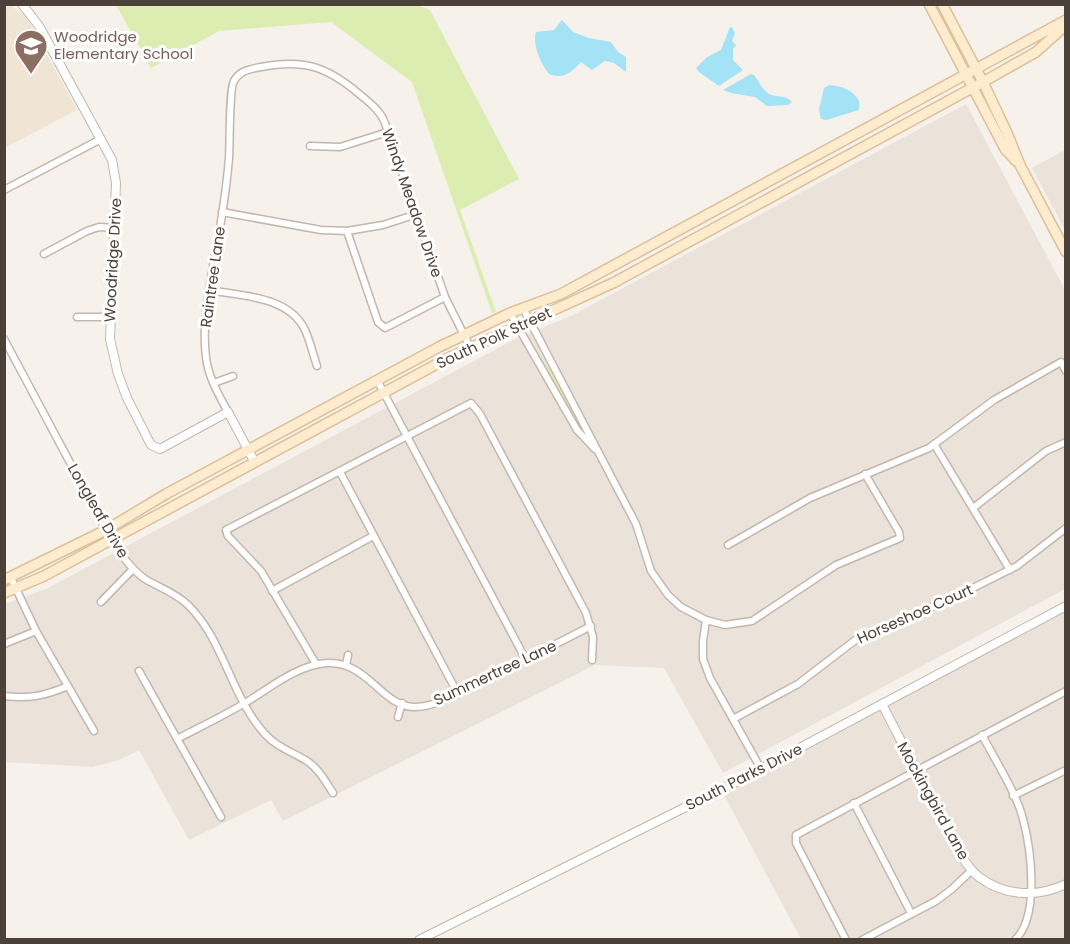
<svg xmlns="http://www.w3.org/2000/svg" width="1070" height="944" viewBox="0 0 1070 944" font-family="Poppins,sans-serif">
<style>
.residential{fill:#ebe2d9}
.education{fill:#f0e4d4}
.green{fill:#dcedb2}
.water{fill:#a4e2f6}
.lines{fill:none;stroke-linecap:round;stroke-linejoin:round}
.minor-casing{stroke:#c3b7ad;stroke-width:9}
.tertiary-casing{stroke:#c3b7ad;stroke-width:10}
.secondary-casing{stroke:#dcc09a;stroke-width:12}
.minor{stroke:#fff;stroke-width:6}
.tertiary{stroke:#fff;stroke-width:8}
.secondary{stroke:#ffebcd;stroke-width:9}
.labels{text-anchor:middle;stroke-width:6;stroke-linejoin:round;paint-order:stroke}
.education-label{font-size:15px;fill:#785e54;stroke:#fff;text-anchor:start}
.street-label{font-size:15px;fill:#4c4138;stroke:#fff}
</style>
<rect width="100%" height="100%" fill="#f6f1eb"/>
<!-- residential -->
<g class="residential">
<path d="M966 104 1065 290V589L723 773 664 668 595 665 283 821 271 800 189 840 139 750 119 760 92 767 5 762V604L48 588 515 339 571 316Z"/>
<path d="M1065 150V230L1032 168Z"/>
<path d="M1065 611V939H801L723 793Z"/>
</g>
<!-- education -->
<path class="education" d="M10 5 24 15 31 25 77 110 5 148 4 5Z"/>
<!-- green -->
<g class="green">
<path d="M414 4 430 10 519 179 460 210 496 312 492 313 412 82 331 22 219 31 151 68 116 5Z"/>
<path d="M549 362 583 428 569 412 544 366Z"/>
</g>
<!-- water -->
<g class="water">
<path d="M562 20 573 32 589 38 611 42 618 52 626 57V72L614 63 605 61 592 70 581 62C572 72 563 80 549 74 541 64 532 44 536 32L554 30Z"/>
<path d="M730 27H732L735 33 732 41 736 45 733 49V60L743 70 719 86 699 72 696 68 707 57 721 50Z"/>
<path d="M751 74 754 75C759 81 762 90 769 94 778 98 785 94 792 102L788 105 767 106 755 97 731 93 723 90Z"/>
<path d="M829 85C842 86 853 90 859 101V110L826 120 821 119 819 110 824 88Z"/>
</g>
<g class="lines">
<!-- minor casing -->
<g class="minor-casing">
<g id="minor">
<path d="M310 146 340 147 388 132"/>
<path d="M4 190 101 139"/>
<path d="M222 212 321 230 347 231 383 225 417 214"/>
<path d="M347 231 378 322 385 328 445 297"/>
<path d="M44 254 87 231 99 227 115 228"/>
<path d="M209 290C242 296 289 296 305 330 310 341 313 354 317 366"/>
<path d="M523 308 636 524 651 571 668 595 681 607 706 620 725 625 752 621 836 565 900 538 899 532 865 474"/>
<path d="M510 313 577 430 595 449"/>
<path d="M77 317H110"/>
<path d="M4 339 106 530C116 548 128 567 145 579 160 588 176 593 188 605 224 640 231 697 265 734 276 747 293 752 307 761 319 769 325 781 333 793"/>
<path d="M377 380 526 660"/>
<path d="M214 383 233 376"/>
<path d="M228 412C219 395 208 377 206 357 202 327 208 296 213 266 220 230 226 194 229 158 230 144 229 89 234 81 240 70 251 69 261 67 303 59 326 66 358 93 369 102 380 110 385 123L445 297 470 347"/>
<path d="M934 444 1010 570"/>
<path d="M340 472 458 694"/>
<path d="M973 508 1046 451 1066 442"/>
<path d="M728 545 810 498 929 448 994 400 1061 362 1066 371"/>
<path d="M11 578 36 631 94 731"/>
<path d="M272 591 373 536"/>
<path d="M101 602 133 569"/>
<path d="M706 620 703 641V659L710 678 761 769"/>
<path d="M4 644 36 631"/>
<path d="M316 664 261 571 228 536 226 530 471 403 480 414 586 613 593 637 592 660"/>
<path d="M346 665 348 655"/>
<path d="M139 671 221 817"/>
<path d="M4 696C30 699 44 696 68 686"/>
<path d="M398 717 402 703"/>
<path d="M733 719 798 684 858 638 953 598 1017 566 1066 528"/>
<path d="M982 735C994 758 1017 794 1023 819 1031 849 1040 916 1015 940"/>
<path d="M177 739C200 727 223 716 245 703 270 688 297 665 327 663 368 661 381 706 414 707 430 707 444 700 458 694L591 626"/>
<path d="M1013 796 1066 770"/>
<path d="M854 803 911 913"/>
<path d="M846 940 796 843V835L1066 691"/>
<path d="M862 940 936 901 952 889 972 870"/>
</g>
</g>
<!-- tertiary casing -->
<g class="tertiary-casing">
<g id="tertiary">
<path d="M22 4 39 26 112 160 116 183 110 339 118 374 127 398 151 445 160 449 228 412 254 461"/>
<path d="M882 704C901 741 920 778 940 815 949 833 963 865 979 877 1004 896 1037 898 1066 884"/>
<path d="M419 940 732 784 1066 606"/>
</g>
</g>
<!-- secondary casing -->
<g class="secondary-casing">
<g id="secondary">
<path d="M929 4 1005 149 1016 161"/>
<path d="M942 4 983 82 1007 133 1020 165 1066 252"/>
<path d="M4 580 106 530 166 494 439 347 510 313 561 294 1066 20"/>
<path d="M4 593 44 576 448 358 613 283 983 82 1036 52 1066 25"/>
</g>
</g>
<!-- minor -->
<use href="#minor" class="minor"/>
<!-- tertiary -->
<use href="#tertiary" class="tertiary"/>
<!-- secondary -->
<use href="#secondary" class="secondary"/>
</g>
<!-- icons -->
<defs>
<g id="school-pin" transform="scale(1.725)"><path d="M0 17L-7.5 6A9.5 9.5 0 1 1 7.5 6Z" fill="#8d6e63" stroke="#fff"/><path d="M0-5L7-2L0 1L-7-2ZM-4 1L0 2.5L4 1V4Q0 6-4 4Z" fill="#fff"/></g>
</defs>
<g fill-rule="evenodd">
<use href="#school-pin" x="31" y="46"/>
</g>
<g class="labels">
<!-- education labels -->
<g class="education-label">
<text x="54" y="42">Woodridge<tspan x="54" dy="17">Elementary School</tspan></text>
</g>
<!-- street labels -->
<g class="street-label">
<text transform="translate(412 203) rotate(71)" y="5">Windy Meadow Drive</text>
<text transform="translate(113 260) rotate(-87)" y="5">Woodridge Drive</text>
<text transform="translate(213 277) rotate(-82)" y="5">Raintree Lane</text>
<text transform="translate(494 338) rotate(-25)" y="5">South Polk Street</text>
<text transform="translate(98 511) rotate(60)" y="5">Longleaf Drive</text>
<text transform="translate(915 614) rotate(-24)" y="5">Horseshoe Court</text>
<text transform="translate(495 673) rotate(-25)" y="5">Summertree Lane</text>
<text transform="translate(744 777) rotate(-27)" y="5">South Parks Drive</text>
<text transform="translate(933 801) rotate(61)" y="5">Mockingbird Lane</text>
</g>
</g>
<!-- border -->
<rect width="1070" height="944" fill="none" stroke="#4c4138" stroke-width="12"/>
</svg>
